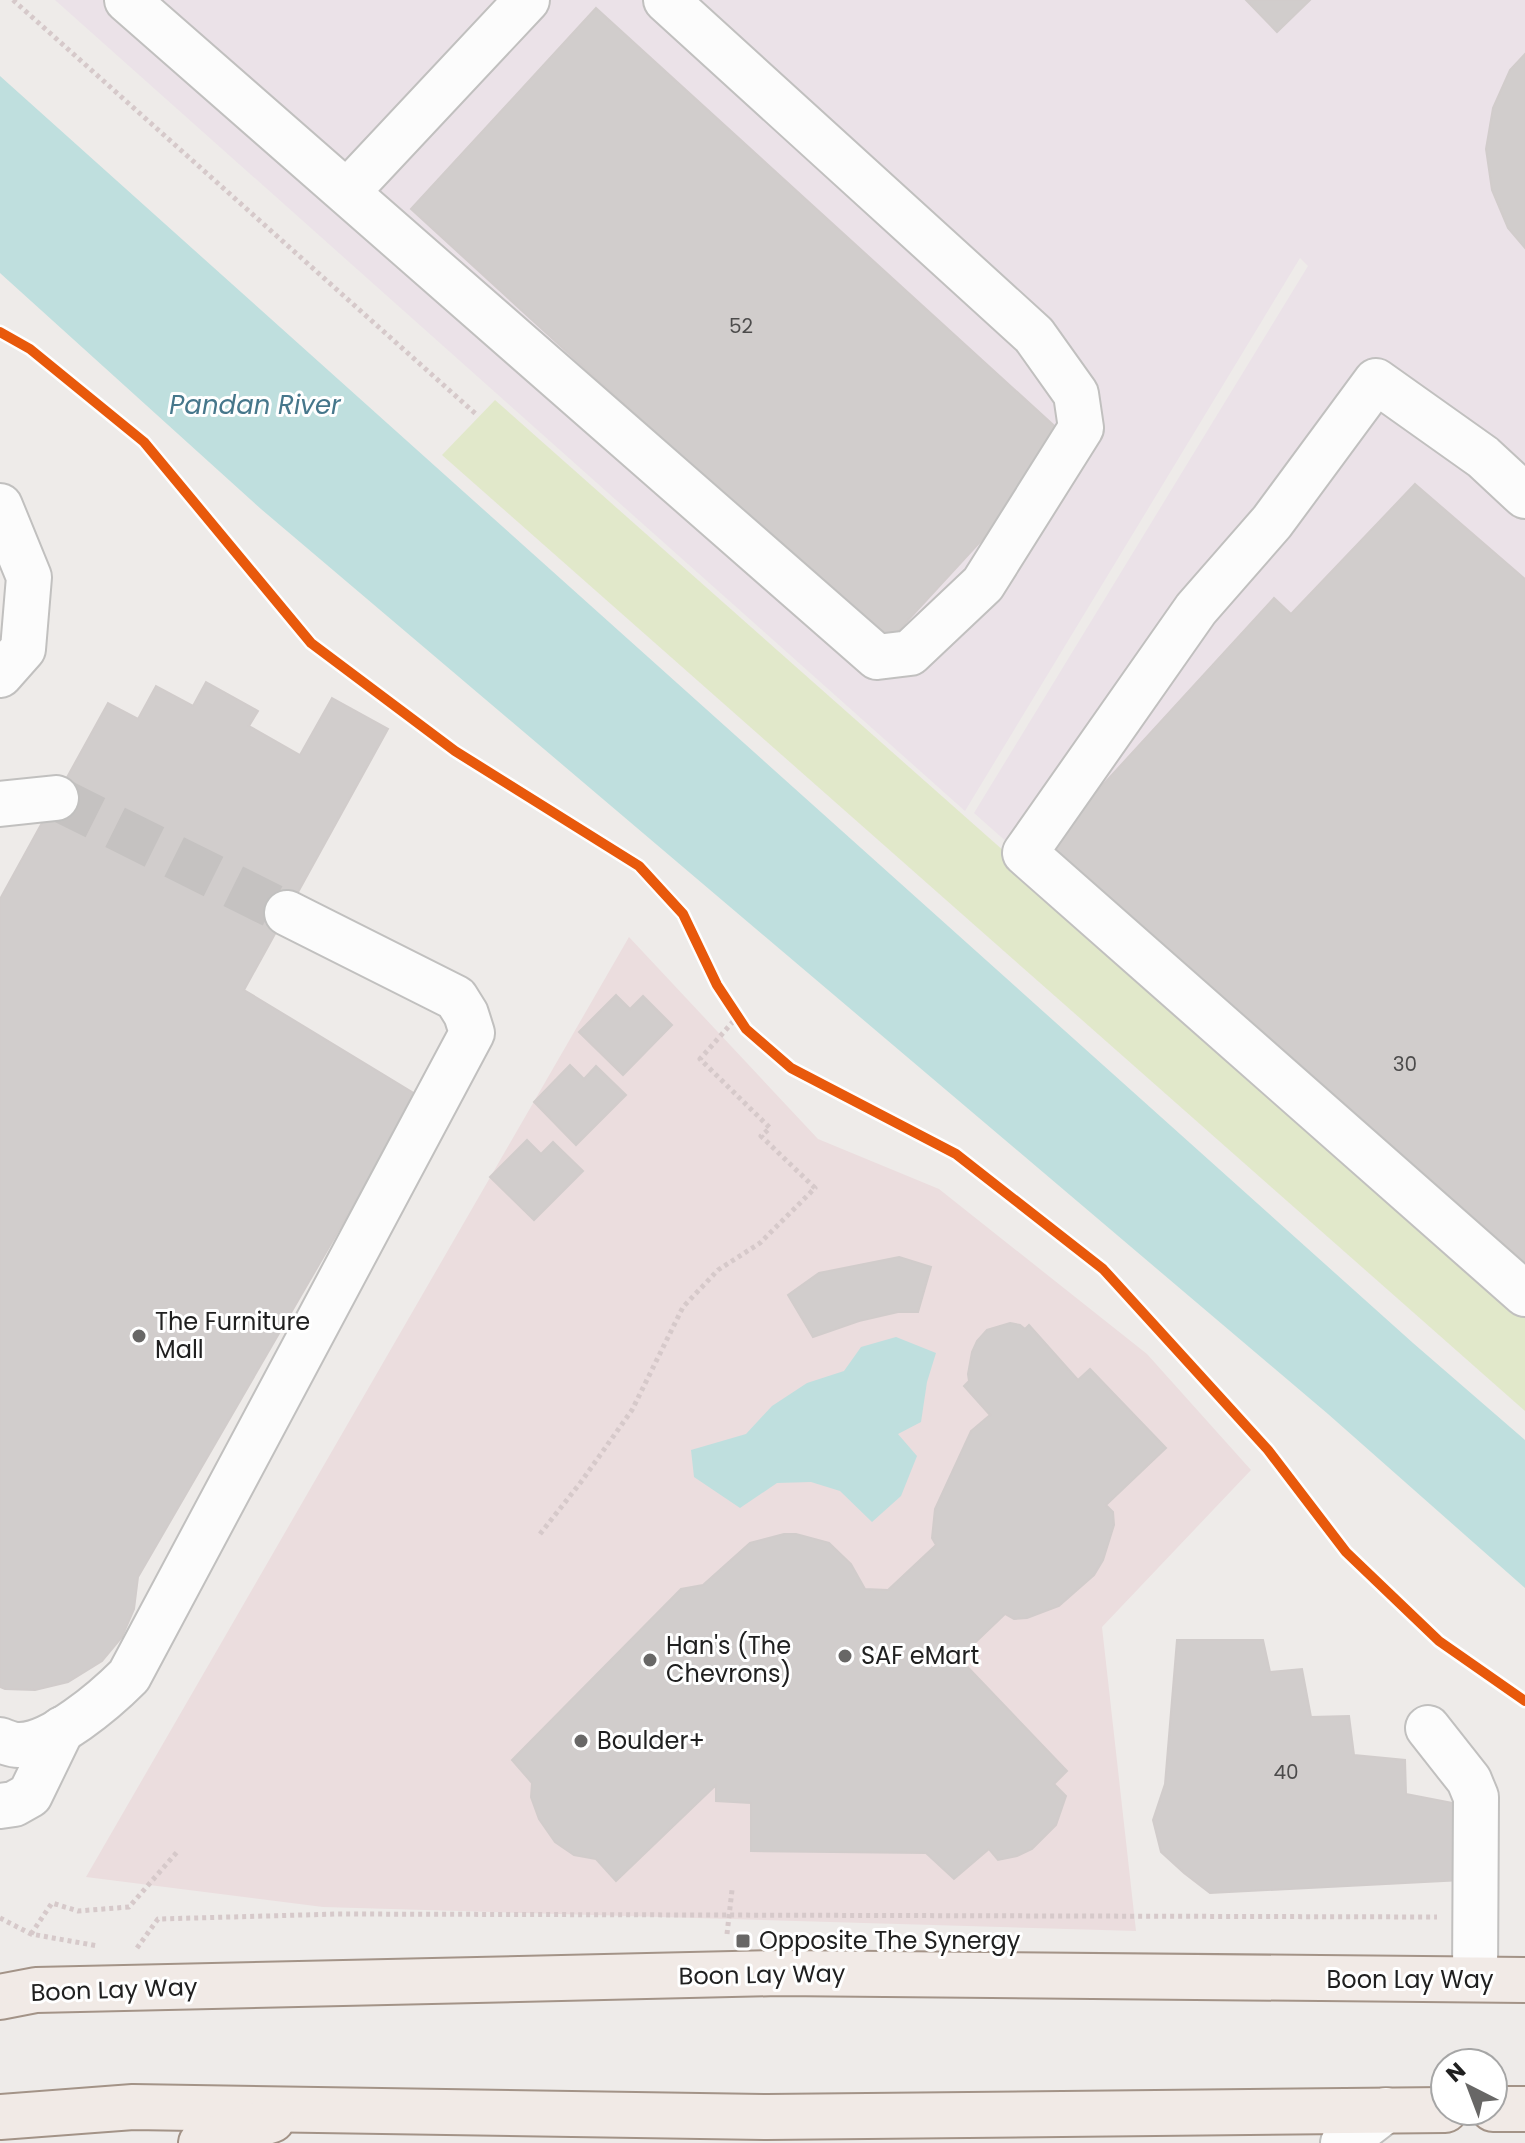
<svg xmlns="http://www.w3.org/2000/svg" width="1525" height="2143" viewBox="0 0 1525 2143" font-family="Poppins,sans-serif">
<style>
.commercial{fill:#ebddde}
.industrial{fill:#ebe2e8}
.grass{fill:#e1e8ca}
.water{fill:#bfdfde}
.building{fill:#d1cdcc;stroke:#d1cccb;stroke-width:2}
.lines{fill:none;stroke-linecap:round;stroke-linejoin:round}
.minor-tunnel{stroke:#c5c2c1;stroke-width:44;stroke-dasharray:44 22;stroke-linecap:butt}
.minor-casing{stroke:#c1c0bf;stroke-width:48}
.major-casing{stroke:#a39387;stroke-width:48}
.path{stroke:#d6c9ca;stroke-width:5;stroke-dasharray:4 4;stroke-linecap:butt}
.minor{stroke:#fcfcfc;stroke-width:44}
.major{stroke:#f1eae6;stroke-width:44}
.cycleway-casing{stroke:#fff;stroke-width:15}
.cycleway{stroke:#e8590c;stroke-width:10}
.poi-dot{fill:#686766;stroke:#fff;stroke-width:3}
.labels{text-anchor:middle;stroke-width:6;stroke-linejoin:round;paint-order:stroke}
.number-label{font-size:20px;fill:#4c4b4b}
.poi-label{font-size:24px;fill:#202020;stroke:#fff;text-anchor:start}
.street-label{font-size:24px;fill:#202020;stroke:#fff}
.water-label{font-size:26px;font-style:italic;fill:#46778b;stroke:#fff}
</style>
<rect width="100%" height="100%" fill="#eeebe9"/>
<!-- commercial -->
<path class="commercial" d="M629 937 818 1139 939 1189 1147 1354 1251 1470 1102 1627 1136 1931 323 1907 86 1877Z"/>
<!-- industrial -->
<path class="industrial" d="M55 0H1525V1301L974 813 1308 266 1300 258 965 811Z"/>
<!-- grass -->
<path class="grass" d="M495 400 1525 1313V1411L442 455Z"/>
<!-- water -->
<g class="water">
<path d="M0 76 1413 1343 1525 1440V1588L1328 1414 261 509 0 273Z"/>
<path d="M896 1337 936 1353 927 1382 921 1422 898 1434 917 1456 901 1496 872 1522 840 1491 811 1482 777 1483 740 1508 694 1477 691 1450 746 1434 772 1406 807 1383 844 1371 861 1347Z"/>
</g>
<!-- building -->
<g class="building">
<path d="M1246 0H1310L1277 32Z"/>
<path d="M596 8 1072 442 886 644 411 209Z"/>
<path d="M1525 54V248L1508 228 1492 190 1486 149 1493 108 1510 70Z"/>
<path d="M1415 484 1525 579V1280L1045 848 1274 598 1291 614Z"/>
<path d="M206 682 258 711 249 726 300 755 332 698 388 729 244 990 417 1095 138 1577 134 1609 122 1637 102 1661 68 1682 35 1690 5 1689 0 1687V899L108 703 138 719 156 686 193 706Z"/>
<path d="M616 995 630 1009 643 996 672 1025 623 1075 579 1032Z"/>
<path d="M570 1065 584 1079 596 1066 626 1095 576 1145 534 1102Z"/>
<path d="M527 1140 541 1154 553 1142 583 1171 534 1220 490 1177Z"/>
<path d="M899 1257 931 1267 918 1312H898L859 1321 813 1337 788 1295 819 1273Z"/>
<path d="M1010 1323 1020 1325 1025 1329 1029 1325 1078 1380 1090 1369 1166 1448 1106 1505 1113 1512 1114 1525 1103 1560 1094 1575 1059 1606 1027 1618 1014 1619 1005 1614 959 1658 1067 1771 1054 1784 1066 1796 1056 1825 1032 1849 1017 1856 998 1860 989 1849 954 1879 926 1853 751 1851V1803L716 1801V1785L616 1881 596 1859 574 1855 555 1842 539 1819 531 1797 532 1783 512 1760 681 1589 703 1585 750 1543 784 1534H796L829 1543 851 1564 865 1589 888 1590 936 1545 932 1538 935 1509 971 1431 990 1415 964 1386 969 1381 968 1374 972 1352 977 1341 987 1330Z"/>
<path d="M1177 1640H1263L1270 1672 1302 1669 1311 1717 1349 1716 1354 1755 1405 1760 1406 1794 1453 1803 1462 1880 1210 1893 1184 1873 1161 1852 1153 1820 1165 1784Z"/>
</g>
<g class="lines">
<!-- minor-tunnel -->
<path class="minor-tunnel" d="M56 798 287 913"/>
<!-- minor casing -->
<g class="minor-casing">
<g id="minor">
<path d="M127 0 877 657 910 653 983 584 1081 428 1076 394 1034 335 666 0"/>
<path d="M347 192 527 0"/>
<path d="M1525 496 1483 457 1376 381 1272 522 1196 609 1025 853 1525 1294"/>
<path d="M0 506 29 577 23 649 0 675"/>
<path d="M0 804 56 798"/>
<path d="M1428 1728 1469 1780 1476 1797 1475 1978"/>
<path d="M0 1740C5 1742 13 1745 18 1745 52 1746 106 1699 129 1676L472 1033 466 1014 456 998 287 913"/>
<path d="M0 1806 14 1804 30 1795 62 1729"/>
<path d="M1343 2143 1386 2110"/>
</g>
</g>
<!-- major casing -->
<g class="major-casing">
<g id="major">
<path d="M0 1997 36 1990 779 1973 1525 1980"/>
<path d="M1493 2109H1525"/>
<path d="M0 2117 133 2107 767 2117 1445 2110"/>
<path d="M201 2143 272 2120"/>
</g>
</g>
<!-- path -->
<g class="path">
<path d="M13 0 477 415"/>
<path d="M540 1534 581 1482 632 1410 683 1307 718 1270 760 1243 815 1188 761 1136 770 1128 700 1059 738 1016"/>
<path d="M0 1918 31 1934 98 1946"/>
<path d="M31 1934 52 1903 78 1911 129 1907 178 1851"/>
<path d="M727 1934 732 1890"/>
<path d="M137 1948 158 1919 338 1914 1437 1917"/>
</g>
<!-- minor -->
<use href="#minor" class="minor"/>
<!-- major -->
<use href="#major" class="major"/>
<!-- cycleway casing -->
<g class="cycleway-casing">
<path id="cycleway" d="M0 332 30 349 144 442 311 643 455 751 639 866 683 914 717 985 746 1029 791 1068 956 1154 1103 1269 1268 1450 1346 1552 1439 1641 1525 1701"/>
</g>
<!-- cycleway -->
<use href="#cycleway" class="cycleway"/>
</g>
<!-- markers -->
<g class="poi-dot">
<circle cx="139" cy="1336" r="8"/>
<circle cx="845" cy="1656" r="8"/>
<circle cx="650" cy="1660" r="8"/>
<circle cx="581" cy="1741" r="8"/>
<rect x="735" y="1933" width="16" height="16" rx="4"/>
</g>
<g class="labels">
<!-- number labels -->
<g class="number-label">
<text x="741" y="333">52</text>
<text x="1405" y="1071">30</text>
<text x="1286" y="1779">40</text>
</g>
<!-- poi labels -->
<g class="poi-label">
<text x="155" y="1330">The Furniture<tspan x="155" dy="28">Mall</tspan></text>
<text x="666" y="1654">Han's (The<tspan x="666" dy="28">Chevrons)</tspan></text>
<text x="861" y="1664">SAF eMart</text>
<text x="597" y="1749">Boulder+</text>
<text x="759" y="1949">Opposite The Synergy</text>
</g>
<!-- street labels -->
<g class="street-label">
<text transform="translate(762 1975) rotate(-1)" y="8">Boon Lay Way</text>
<text x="1410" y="1988">Boon Lay Way</text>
<text transform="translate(114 1990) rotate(-2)" y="8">Boon Lay Way</text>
</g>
<!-- water labels -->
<g class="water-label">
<text x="255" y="414">Pandan River</text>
</g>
</g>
<!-- north arrow -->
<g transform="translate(1469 2087) rotate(318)"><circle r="38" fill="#ffffff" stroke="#a6a6a6" stroke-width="2"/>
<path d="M0-6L14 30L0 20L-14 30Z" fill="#686766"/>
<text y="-12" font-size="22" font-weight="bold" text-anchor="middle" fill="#202020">N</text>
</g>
</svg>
